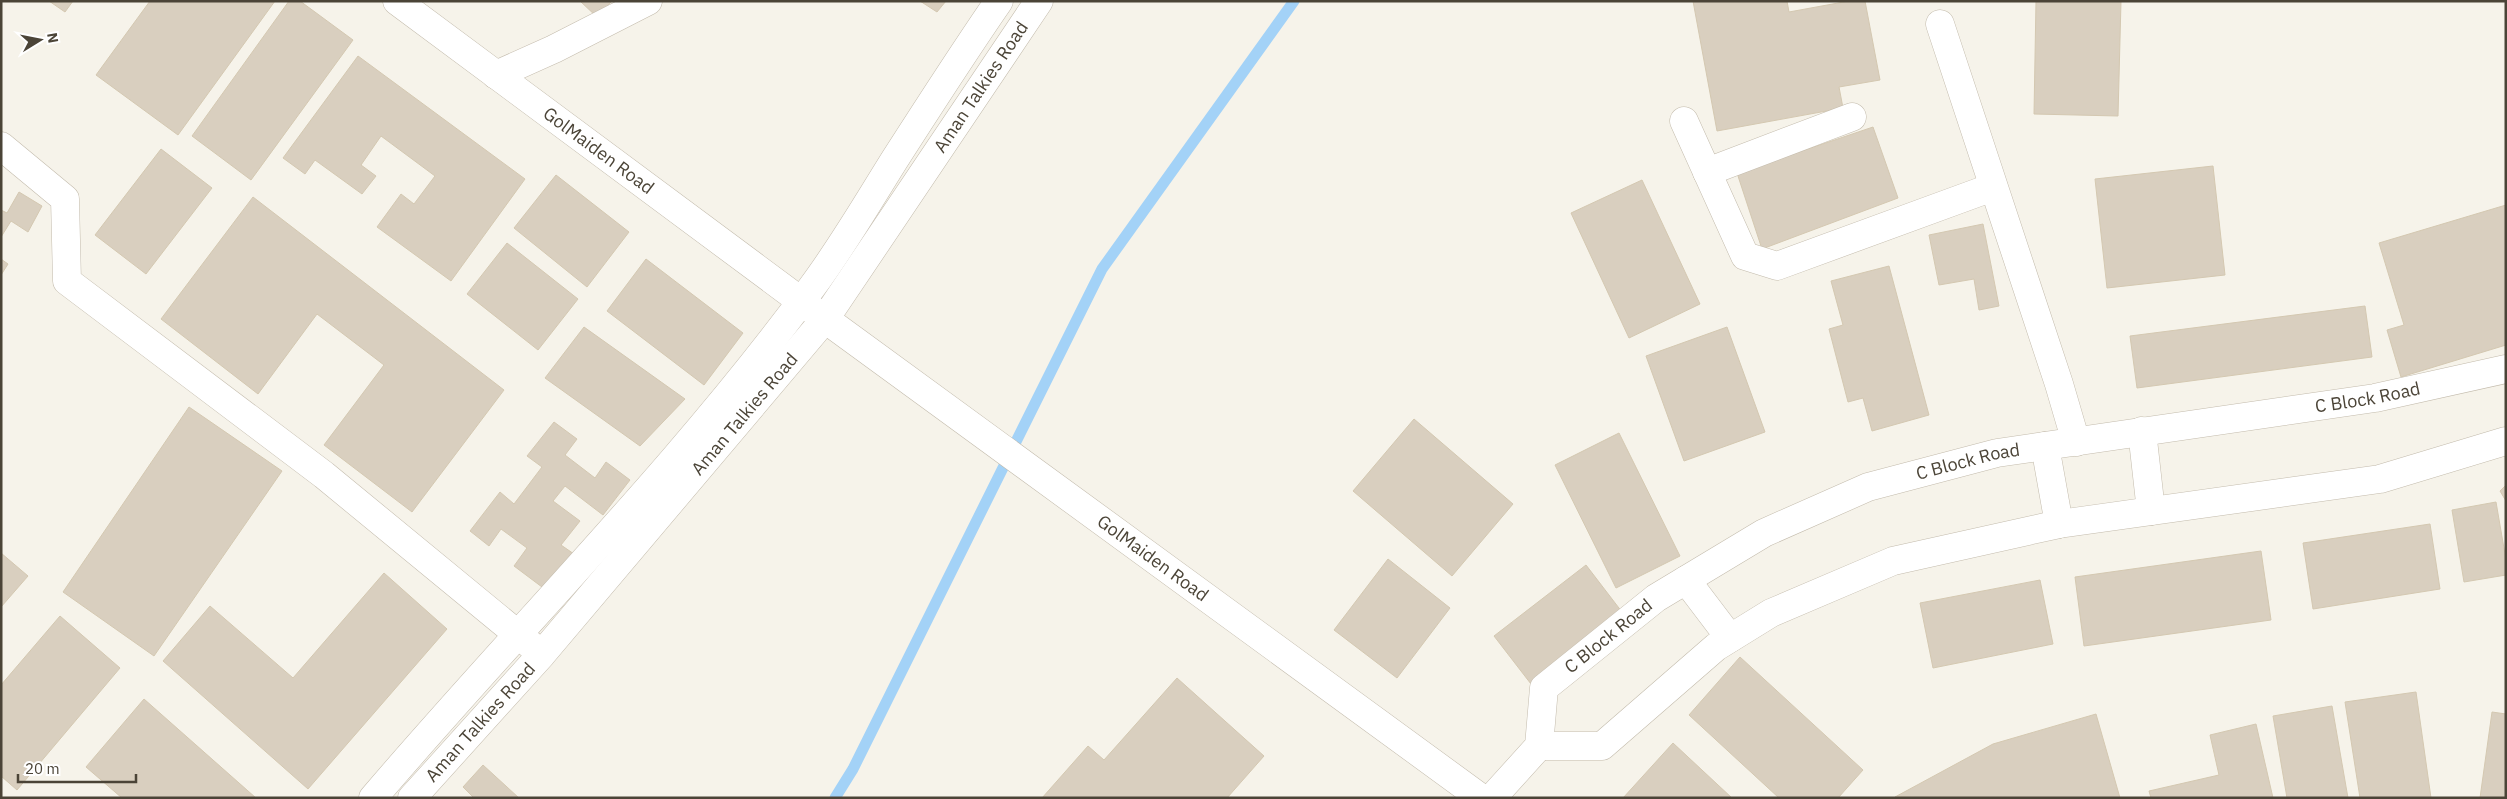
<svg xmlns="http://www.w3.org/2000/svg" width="2507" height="799" viewBox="0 0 2507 799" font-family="'IBM Plex Sans',sans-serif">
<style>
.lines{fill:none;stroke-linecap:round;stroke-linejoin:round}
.stream{stroke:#a3d2f7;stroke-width:11}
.building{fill:#d9cfbf;stroke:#d4c8b1}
.minor-casing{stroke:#c3bbac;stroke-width:29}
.minor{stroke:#fff;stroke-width:28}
.labels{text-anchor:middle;stroke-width:4;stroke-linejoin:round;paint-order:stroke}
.street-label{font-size:18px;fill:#4b4437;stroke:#fff}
</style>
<rect width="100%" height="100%" fill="#f6f3ea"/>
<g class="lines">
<!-- stream -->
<path class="stream" d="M835 798 853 769 1102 269 1294 1"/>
</g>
<!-- building -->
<g class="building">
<path d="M49 1H73L65 12Z"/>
<path d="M150 1H275L178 135 96 75Z"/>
<path d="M289 1H300L353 40 251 180 192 136Z"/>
<path d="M580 1H612L597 17Z"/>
<path d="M920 1H946L937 12Z"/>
<path d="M1693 1H1787L1789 12 1849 1H1865L1880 80 1839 87 1843 108 1717 131Z"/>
<path d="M2036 1H2121L2118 116 2034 114Z"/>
<path d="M358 56 525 179 451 281 377 227 401 194 414 204 435 176 381 136 361 165 376 176 362 194 315 160 305 174 283 158Z"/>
<path d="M1873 127 1898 198 1762 249 1737 173Z"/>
<path d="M161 149 212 188 146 274 95 235Z"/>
<path d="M2213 166 2225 275 2107 288 2095 179Z"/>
<path d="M556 175 629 232 587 287 514 228Z"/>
<path d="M1642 180 1700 304 1629 338 1571 213Z"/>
<path d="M19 192 42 206 28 232 11 221 1 237V210L7 213Z"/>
<path d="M253 197 504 390 412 512 324 445 384 365 317 314 258 394 161 319Z"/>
<path d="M2506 205V345L2401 377 2387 330 2404 325 2379 243Z"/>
<path d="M1983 224 1999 306 1979 310 1974 279 1939 285 1929 235Z"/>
<path d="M507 243 578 299 538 350 467 294Z"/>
<path d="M1 259 8 264 1 275Z"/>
<path d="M646 259 743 333 704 385 607 311Z"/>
<path d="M1889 266 1929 415 1872 431 1863 398 1848 402 1829 329 1843 325 1831 281Z"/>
<path d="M2365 306 2372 357 2137 388 2130 336Z"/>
<path d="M584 327 685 399 640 446 545 378Z"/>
<path d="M1727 327 1765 432 1684 461 1646 356Z"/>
<path d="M189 407 282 471 154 656 63 592Z"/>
<path d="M1414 419 1513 504 1452 576 1353 491Z"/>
<path d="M554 422 577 439 565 455 595 478 606 462 630 480 603 515 565 486 553 501 580 521 561 545 574 554 546 590 514 566 527 548 501 529 489 546 470 531 500 492 514 504 542 467 527 456Z"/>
<path d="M1619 433 1680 556 1616 588 1555 465Z"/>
<path d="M2506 485V501L2500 491Z"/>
<path d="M2496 502 2506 560V575L2464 582 2452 510Z"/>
<path d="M2430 524 2440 589 2313 609 2303 543Z"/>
<path d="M2261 551 2271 620 2084 646 2075 577Z"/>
<path d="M1 553 28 576 1 607Z"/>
<path d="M1388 559 1450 608 1397 678 1334 630Z"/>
<path d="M1586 565 1622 612 1531 684 1494 636Z"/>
<path d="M384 573 447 629 308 789 163 661 210 606 293 678Z"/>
<path d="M2040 580 2053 644 1933 668 1920 603Z"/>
<path d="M60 616 120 668 17 790 1 776V685Z"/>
<path d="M1740 657 1863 770 1838 798H1779L1689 715Z"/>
<path d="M1177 678 1264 756 1227 798H1042L1088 746 1104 760Z"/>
<path d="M2416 692 2431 798H2360L2345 702Z"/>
<path d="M144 699 256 798H122L86 767Z"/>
<path d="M2332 706 2348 798H2287L2273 716Z"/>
<path d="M2492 712 2506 714V798H2480Z"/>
<path d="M2096 714 2120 798 1895 797 1993 744Z"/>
<path d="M2256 724 2273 798H2151L2149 791 2219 775 2210 735Z"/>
<path d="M1673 743 1732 798H1623Z"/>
<path d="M483 765 519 798H474L463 787Z"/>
</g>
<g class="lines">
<!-- minor casing -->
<g class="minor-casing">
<g id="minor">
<path id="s1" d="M397 1 825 319 1481 798"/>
<path d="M1940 24 2059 384 2076 442"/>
<path d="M496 75 554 49 648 1"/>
<path d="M1684 121 1745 256 1777 266 1993 187"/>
<path d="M1 146 65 199 67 281 324 475 532 646"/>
<path d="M1707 172 1852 117"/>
<path d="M2142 431 2151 511"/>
<path d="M2045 446 2059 524"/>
<path d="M1686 580 1730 638"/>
<path d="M1539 746H1602L1716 647 1771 613 1893 561 2059 524 2380 479 2506 441"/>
<path d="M373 798C519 627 679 468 812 287 842 247 868 202 895 159 929 106 963 53 999 1"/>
<path id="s2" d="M412 798 542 654 825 319 1039 1"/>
<path id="s3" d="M1492 798 1539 746 1544 688 1656 598 1764 533 1868 487 1997 453 2375 398 2506 369"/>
</g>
</g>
<!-- minor -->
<use href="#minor" class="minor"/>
</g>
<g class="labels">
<!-- street labels -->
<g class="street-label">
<text dy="6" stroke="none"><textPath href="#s2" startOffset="912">Aman Talkies Road</textPath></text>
<text dy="6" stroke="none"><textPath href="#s1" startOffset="251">GolMaiden Road</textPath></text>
<text dy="6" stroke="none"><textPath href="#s3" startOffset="1020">C Block Road</textPath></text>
<text dy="6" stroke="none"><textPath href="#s2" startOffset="508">Aman Talkies Road</textPath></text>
<text dy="6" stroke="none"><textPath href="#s3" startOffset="615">C Block Road</textPath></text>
<text dy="6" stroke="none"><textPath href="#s1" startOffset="939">GolMaiden Road</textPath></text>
<text dy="6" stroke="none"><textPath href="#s3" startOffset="211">C Block Road</textPath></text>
<text dy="6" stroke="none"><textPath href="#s2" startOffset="102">Aman Talkies Road</textPath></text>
</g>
</g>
<!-- border -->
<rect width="2507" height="799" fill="none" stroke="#4b4437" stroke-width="5"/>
<!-- north arrow -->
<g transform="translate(40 40) rotate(80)" stroke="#ffffff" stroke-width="4" paint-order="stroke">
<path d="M0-4L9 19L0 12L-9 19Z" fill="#4b4437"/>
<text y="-8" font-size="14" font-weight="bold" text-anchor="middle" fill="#4b4437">N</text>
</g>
<!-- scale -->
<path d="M18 774v8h118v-8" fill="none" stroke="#4b4437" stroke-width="2.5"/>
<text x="25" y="774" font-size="15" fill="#4b4437" stroke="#ffffff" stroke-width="4" paint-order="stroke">20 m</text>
</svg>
